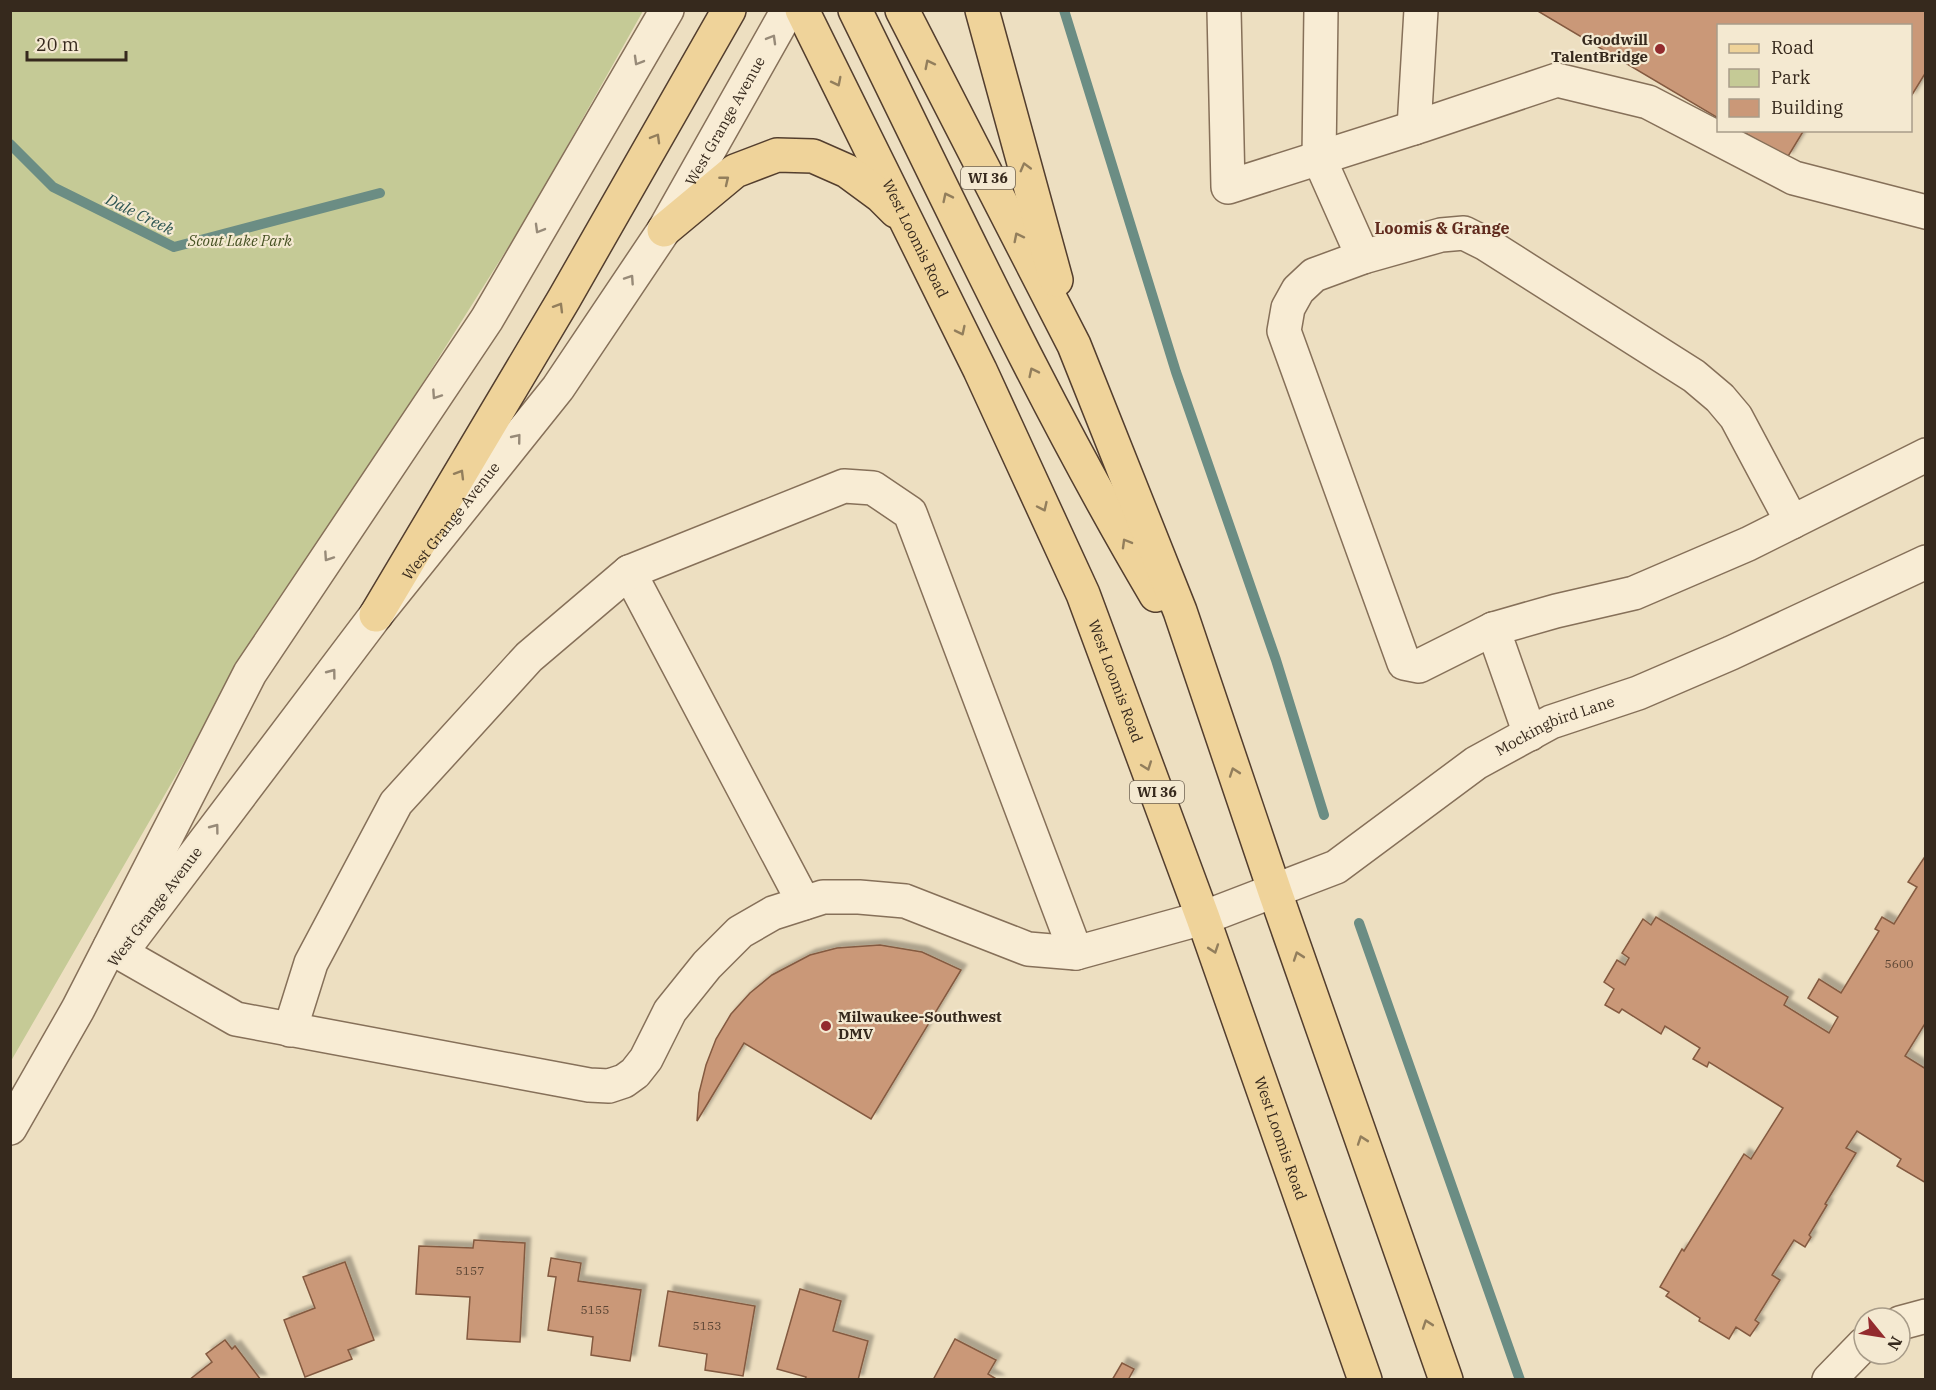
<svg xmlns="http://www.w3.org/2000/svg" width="1936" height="1390" viewBox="0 0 1936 1390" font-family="'IBM Plex Serif',serif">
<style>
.green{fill:#c5ca96}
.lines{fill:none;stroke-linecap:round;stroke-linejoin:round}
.stream{stroke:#6b8d84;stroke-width:10}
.building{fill:#ca9878;stroke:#845a40;stroke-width:1.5;filter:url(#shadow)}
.minor-casing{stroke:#867059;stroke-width:36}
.major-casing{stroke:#533e2e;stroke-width:36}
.minor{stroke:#f8ecd4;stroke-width:33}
.major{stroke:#efd39a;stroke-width:33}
.oneway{stroke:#978a78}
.oneway2{stroke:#927e5c}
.poi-dot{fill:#932b2e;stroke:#f4e9d1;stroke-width:2}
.labels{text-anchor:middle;stroke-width:4.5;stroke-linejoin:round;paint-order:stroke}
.number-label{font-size:12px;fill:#5b4534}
.shield{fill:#f4e9d1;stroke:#6f6353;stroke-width:1.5}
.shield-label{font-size:14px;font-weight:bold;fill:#36291d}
.poi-label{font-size:15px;font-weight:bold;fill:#36291d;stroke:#f4e9d1;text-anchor:end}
.street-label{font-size:15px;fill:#36291d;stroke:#f4e9d1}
.park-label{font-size:15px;font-style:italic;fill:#475224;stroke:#f4e9d1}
.water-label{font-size:16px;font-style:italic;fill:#2d5552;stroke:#f4e9d1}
.neighbourhood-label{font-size:16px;font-weight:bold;fill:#612b1e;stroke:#f4e9d1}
</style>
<defs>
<filter id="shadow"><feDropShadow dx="5.5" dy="-5.5" stdDeviation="1.5" flood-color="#0004"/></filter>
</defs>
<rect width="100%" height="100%" fill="#eddfc1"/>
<!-- green -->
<path class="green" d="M11 11H643L529 214 424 381 273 613 201 732 11 1061Z"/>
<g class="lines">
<!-- stream -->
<g class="stream">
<path d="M1064 10 1176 372 1276 660 1324 815"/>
<path d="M10 144 53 187 174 247 380 193"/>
<path d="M1359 923 1520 1380"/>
</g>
</g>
<!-- building -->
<g class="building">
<path d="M1536 10H1926V72L1910 98V26H1718V118Z"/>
<path d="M1740 130H1804L1787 158Z"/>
<path d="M1926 855V1022L1905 1056 1926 1069V1183L1897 1166 1901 1159 1857 1131 1846 1148 1856 1153 1825 1204 1827 1205 1809 1235 1811 1237 1805 1247 1794 1240 1772 1275 1780 1280 1755 1320 1759 1323 1750 1336 1736 1327 1729 1339 1699 1321 1700 1318 1666 1296 1669 1292 1660 1287 1682 1249 1684 1251 1744 1154 1751 1159 1783 1108 1709 1062 1707 1067 1693 1059 1700 1048 1665 1026 1661 1034 1622 1009 1619 1013 1605 1005 1614 989 1604 982 1617 960 1625 965 1629 958 1622 953 1643 919 1651 925 1656 917 1788 997 1784 1005 1829 1033 1838 1017 1808 998 1819 979 1841 993 1879 931 1875 929 1882 917 1894 924 1917 887 1908 882Z"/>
<path d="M880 945 922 952 961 970 871 1119 744 1043 697 1121 699 1093 706 1065 716 1039 731 1014 750 993 772 975 810 955 837 948Z"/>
<path d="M474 1240 525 1243 520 1342 467 1339 470 1297 416 1294 419 1246 473 1248Z"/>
<path d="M551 1258 581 1263 578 1281 641 1290 630 1361 591 1355 593 1337 548 1330 556 1277 548 1276Z"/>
<path d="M345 1262 374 1340 348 1350 352 1359 305 1377 284 1320 315 1308 303 1277Z"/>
<path d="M800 1289 841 1301 833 1331 868 1341 858 1380H805L806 1377 777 1369Z"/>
<path d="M668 1291 755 1306 743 1376 705 1370 707 1354 659 1346Z"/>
<path d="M955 1339 996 1360 988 1374 998 1380H933Z"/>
<path d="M225 1340 232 1349 235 1346 261 1380H189L212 1362 206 1354Z"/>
<path d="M1122 1363 1134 1369 1128 1380H1112Z"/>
</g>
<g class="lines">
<!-- minor casing -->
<g class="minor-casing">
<g id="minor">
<path d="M1224 10 1228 187 1423 125 1557 80 1648 102 1794 178 1926 212"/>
<path d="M1321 10 1319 158 1363 257"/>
<path d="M1414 128 1421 10"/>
<path d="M629 572 804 903"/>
<path d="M1493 629 1419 666 1404 663 1284 331 1288 308 1298 290 1314 275 1363 257 1441 235 1464 233 1486 244 1694 376 1720 398 1736 417 1792 522"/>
<path d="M1530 734 1493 629 1556 611 1634 593 1748 544 1926 455"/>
<path id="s1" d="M132 938 376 615 558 388 664 230 788 10"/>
<path id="s2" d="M110 947 236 1019 589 1085 609 1086 624 1081 635 1073 646 1059 670 1011 707 965 740 932 773 913 823 897H859L905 901 1028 949 1076 953 1203 918 1336 867 1476 763 1551 722 1638 693 1731 653 1926 562"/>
<path d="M290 1030 311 963 396 803 529 657 629 572 844 486 873 488 910 513 1076 953"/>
<path d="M10 1128 78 1009 250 673 487 319 667 10"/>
<path d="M1900 1323 1926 1316"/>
<path d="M1829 1380 1864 1344"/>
</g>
</g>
<!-- major casing -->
<g class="major-casing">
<g id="major">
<path id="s3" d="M802 10 980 370 1083 594 1203 918 1365 1380"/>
<path d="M855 10C952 207 1044 406 1156 595"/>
<path d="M902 10 1074 345 1180 611 1275 892 1446 1380"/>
<path d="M982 10 1056 280"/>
<path d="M664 230 735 171 777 155 813 156 847 171 881 196 896 211"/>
<path d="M376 615 564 299 729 10"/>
</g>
</g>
<!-- minor -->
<use href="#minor" class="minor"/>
<!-- major -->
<use href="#major" class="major"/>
</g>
<!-- one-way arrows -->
<defs><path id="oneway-chevron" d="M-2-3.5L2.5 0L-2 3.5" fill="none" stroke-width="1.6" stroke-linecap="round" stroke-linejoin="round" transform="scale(1.5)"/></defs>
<g class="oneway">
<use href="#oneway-chevron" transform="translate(772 39) rotate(-60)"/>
<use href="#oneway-chevron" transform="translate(638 61) rotate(120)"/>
<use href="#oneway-chevron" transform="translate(539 229) rotate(120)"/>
<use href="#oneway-chevron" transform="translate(630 279) rotate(-56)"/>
<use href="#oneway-chevron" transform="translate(436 395) rotate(124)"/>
<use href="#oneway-chevron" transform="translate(517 438) rotate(-51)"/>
<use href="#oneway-chevron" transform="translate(328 557) rotate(124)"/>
<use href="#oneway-chevron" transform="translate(332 673) rotate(-53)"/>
<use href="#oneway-chevron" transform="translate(215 828) rotate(-53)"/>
</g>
<g class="oneway2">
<use href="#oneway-chevron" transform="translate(929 64) rotate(-117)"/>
<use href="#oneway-chevron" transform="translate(837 82) rotate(63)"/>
<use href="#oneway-chevron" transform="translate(656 138) rotate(-60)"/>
<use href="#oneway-chevron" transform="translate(1025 167) rotate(-105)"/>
<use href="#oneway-chevron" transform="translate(725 180) rotate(-39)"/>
<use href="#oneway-chevron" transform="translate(947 197) rotate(-116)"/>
<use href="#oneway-chevron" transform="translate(1018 237) rotate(-117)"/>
<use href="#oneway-chevron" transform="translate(559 307) rotate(-59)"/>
<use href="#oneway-chevron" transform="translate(961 331) rotate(64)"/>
<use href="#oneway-chevron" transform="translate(1033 372) rotate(-116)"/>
<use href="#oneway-chevron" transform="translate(460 474) rotate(-59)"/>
<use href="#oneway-chevron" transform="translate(1043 507) rotate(65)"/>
<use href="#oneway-chevron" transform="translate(1126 543) rotate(-120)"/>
<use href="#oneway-chevron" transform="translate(1147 766) rotate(70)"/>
<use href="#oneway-chevron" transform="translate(1234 772) rotate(-109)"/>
<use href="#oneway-chevron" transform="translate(1214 949) rotate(71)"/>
<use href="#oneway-chevron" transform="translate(1298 956) rotate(-109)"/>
<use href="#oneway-chevron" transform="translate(1362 1140) rotate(-109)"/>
<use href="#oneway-chevron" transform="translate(1427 1324) rotate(-109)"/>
</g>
<!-- markers -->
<g class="poi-dot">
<circle cx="1660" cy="49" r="6"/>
<circle cx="826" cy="1026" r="6"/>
</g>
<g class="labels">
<!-- number labels -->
<g class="number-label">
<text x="1899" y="968">5600</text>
<text x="470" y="1275">5157</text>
<text x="595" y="1314">5155</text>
<text x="707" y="1330">5153</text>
</g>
<!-- shield labels -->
<g class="shield">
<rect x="961" y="167" width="54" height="22" rx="4.5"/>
<rect x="1130" y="781" width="54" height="22" rx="4.5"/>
</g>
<g class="shield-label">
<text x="988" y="183">WI 36</text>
<text x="1157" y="797">WI 36</text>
</g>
<!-- poi labels -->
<g class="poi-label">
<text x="1648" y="45">Goodwill<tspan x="1648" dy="17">TalentBridge</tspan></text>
<text x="838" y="1022" text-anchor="start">Milwaukee-Southwest<tspan x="838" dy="17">DMV</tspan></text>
</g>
<!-- street labels -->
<g class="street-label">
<text dy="5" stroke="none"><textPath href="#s1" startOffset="1011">West Grange Avenue</textPath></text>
<text dy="5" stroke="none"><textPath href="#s3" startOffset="255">West Loomis Road</textPath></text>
<text dy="5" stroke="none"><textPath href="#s1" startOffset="525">West Grange Avenue</textPath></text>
<text dy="5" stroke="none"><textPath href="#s3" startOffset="741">West Loomis Road</textPath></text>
<text dy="5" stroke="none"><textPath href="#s2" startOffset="1620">Mockingbird Lane</textPath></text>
<text transform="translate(155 907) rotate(-53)" y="5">West Grange Avenue</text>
<text dy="5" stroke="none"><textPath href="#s3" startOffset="1227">West Loomis Road</textPath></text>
</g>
<!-- park labels -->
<g class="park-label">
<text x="240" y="246">Scout Lake Park</text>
</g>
<!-- water labels -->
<g class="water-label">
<text transform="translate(140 214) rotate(26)" y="6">Dale Creek</text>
</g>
<!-- neighbourhood labels -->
<g class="neighbourhood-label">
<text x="1442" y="234">Loomis &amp; Grange</text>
</g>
</g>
<!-- border -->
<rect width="1936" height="1390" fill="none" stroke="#36291d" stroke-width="24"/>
<!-- legend -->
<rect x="1717" y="24" width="195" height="108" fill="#f4e9d1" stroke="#a89c89" stroke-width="1.5"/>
<rect x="1729" y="44" width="30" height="9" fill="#efd39a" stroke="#a89c89" stroke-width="1.5"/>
<text x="1771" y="54" font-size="18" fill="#36291d">Road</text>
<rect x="1729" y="69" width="30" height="18" fill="#c5ca96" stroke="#a89c89" stroke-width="1.5"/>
<text x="1771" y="84" font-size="18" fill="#36291d">Park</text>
<rect x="1729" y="99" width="30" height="18" fill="#ca9878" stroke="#a89c89" stroke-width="1.5"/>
<text x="1771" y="114" font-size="18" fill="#36291d">Building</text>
<!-- north arrow -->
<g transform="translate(1882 1336) rotate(120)"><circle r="28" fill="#f4e9d1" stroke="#a89c89" stroke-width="1.5"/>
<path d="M0-4.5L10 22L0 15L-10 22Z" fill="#932b2e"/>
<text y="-9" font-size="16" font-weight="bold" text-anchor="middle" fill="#36291d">N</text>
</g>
<!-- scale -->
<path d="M27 51v9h99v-9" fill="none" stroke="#36291d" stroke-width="3"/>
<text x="36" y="51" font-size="18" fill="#36291d" stroke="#f4e9d1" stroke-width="4.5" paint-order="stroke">20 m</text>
</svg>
